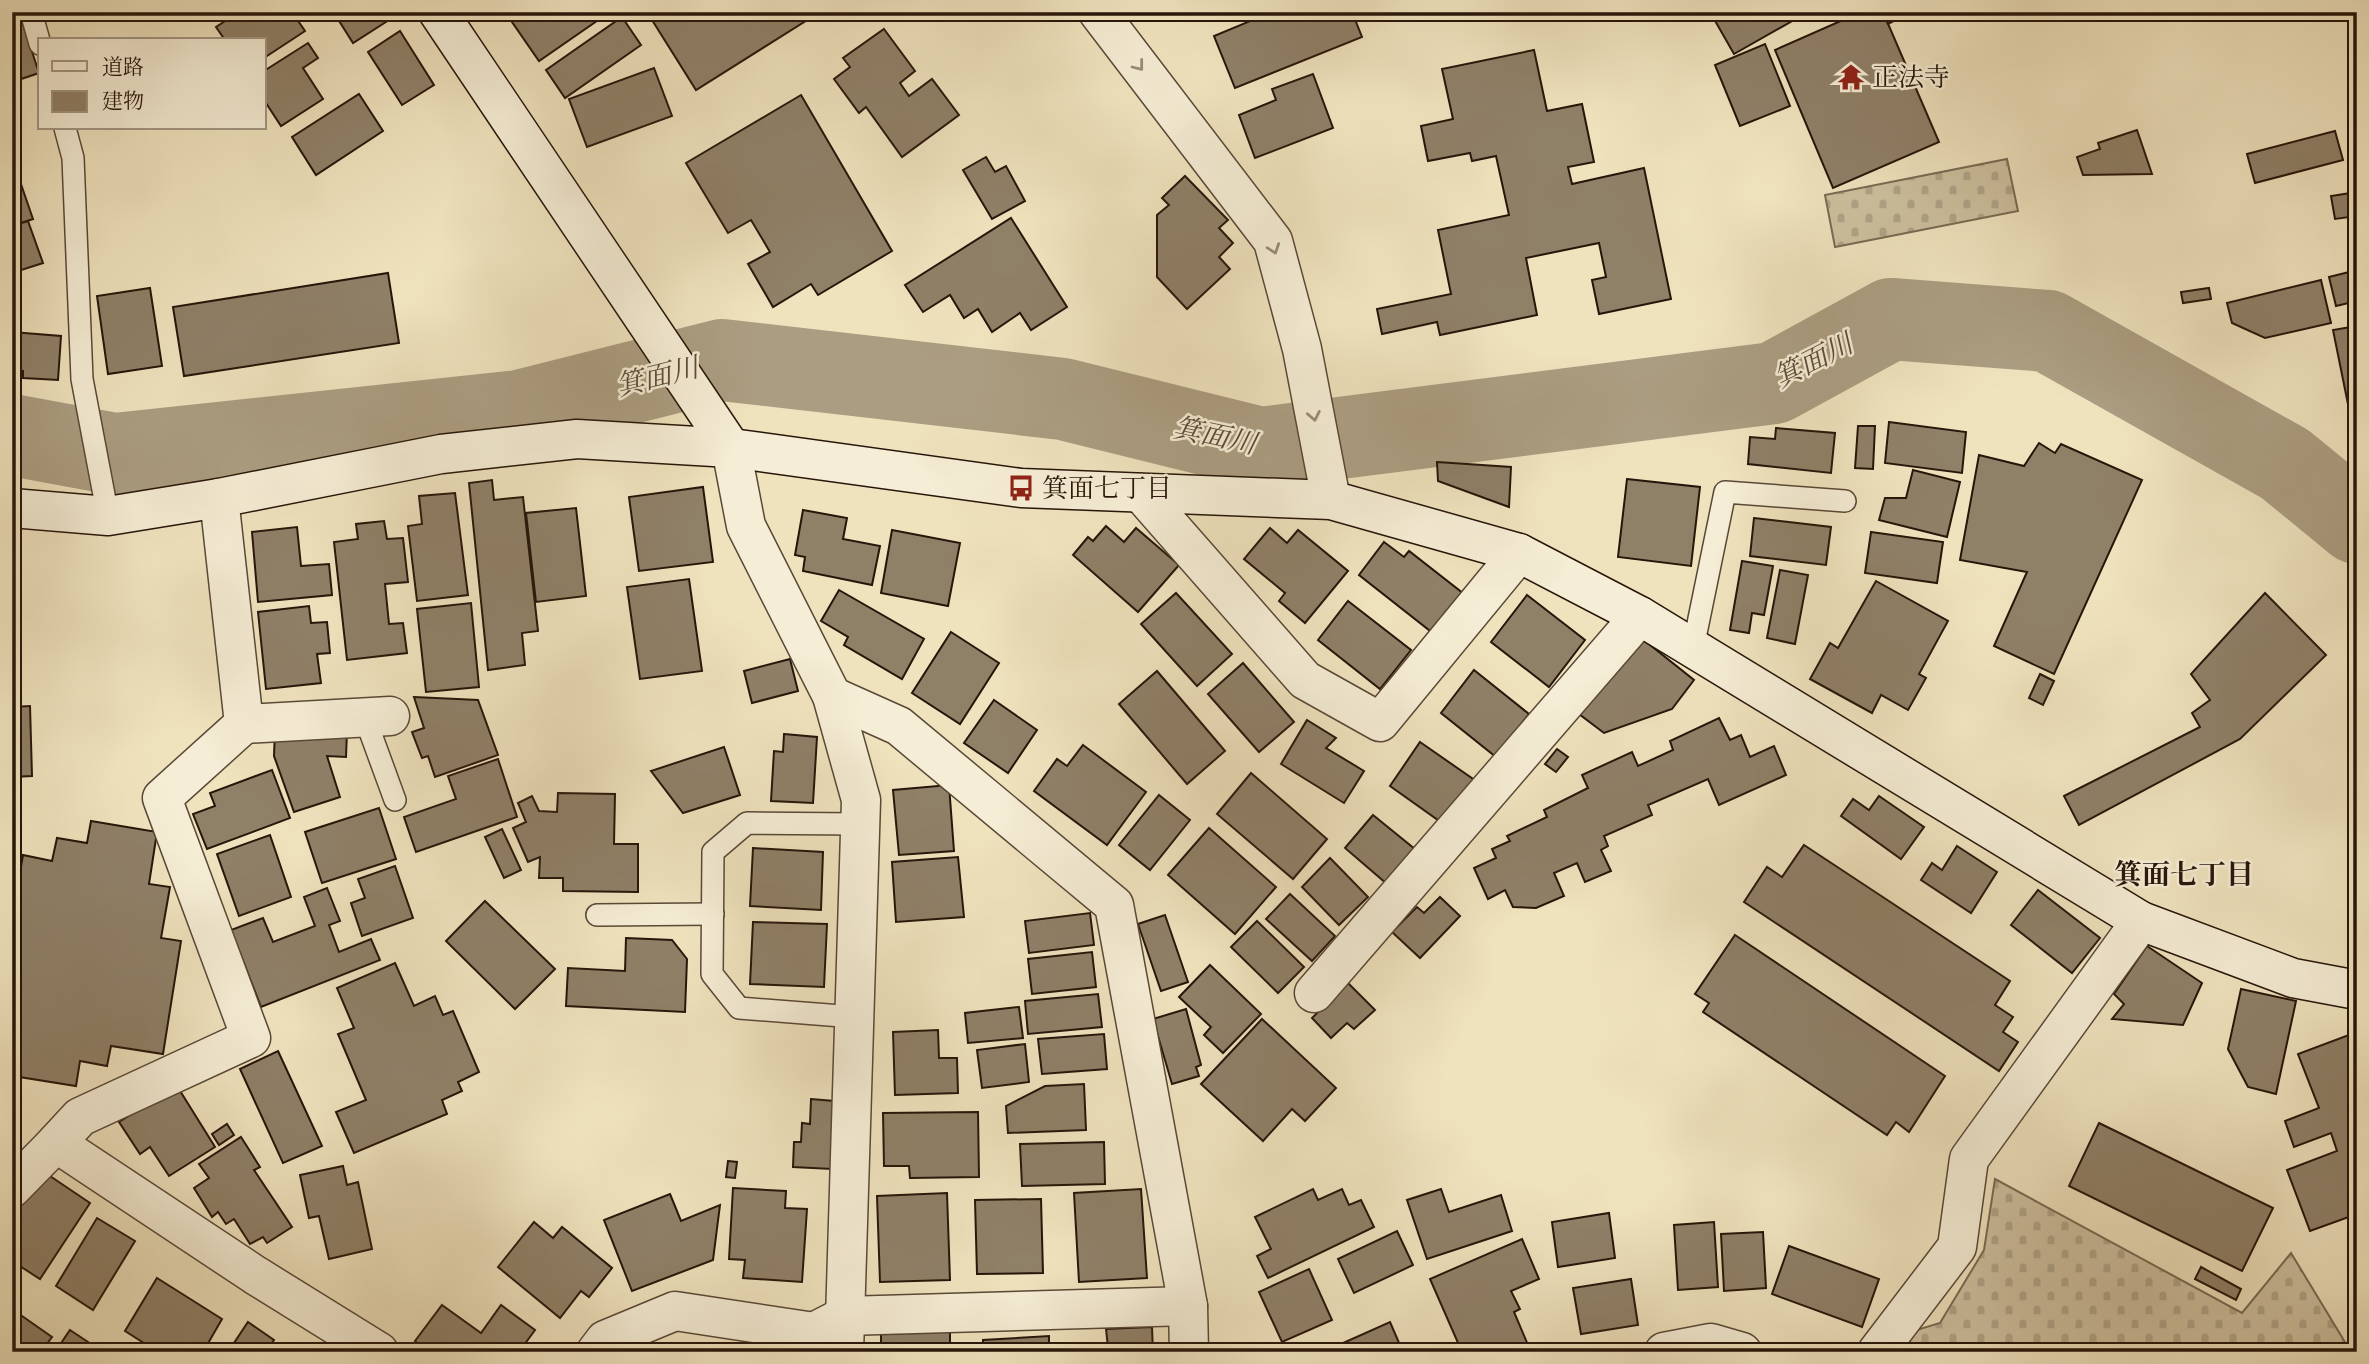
<svg xmlns="http://www.w3.org/2000/svg" width="2369" height="1364" viewBox="0 0 2369 1364" font-family="'IM FELL Double Pica','Noto Serif JP',serif">
<style>
.cemetery{fill:url(#cemetery-stones);stroke:#7a6a54;stroke-width:2}
.lines{fill:none;stroke-linecap:round;stroke-linejoin:round}
.river{stroke:#ab9d81;stroke-width:82}
.building{fill:#8f8068;stroke:#27150a;stroke-width:2}
.lane-casing{stroke:#594837;stroke-width:24}
.street-casing{stroke:#594837;stroke-width:41}
.secondary-casing{stroke:#27150a;stroke-width:41}
.lane{stroke:#f5edd5;stroke-width:21}
.street{stroke:#f5edd5;stroke-width:38}
.secondary{stroke:#f5edd5;stroke-width:38}
.oneway{stroke:#988c7a}
.labels{text-anchor:middle;stroke-width:5;stroke-linejoin:round;paint-order:stroke}
.poi-label{font-size:26px;fill:#27150a;stroke:#f5edd5;text-anchor:start}
.water-label{font-size:28px;font-style:italic;fill:#5c4b3a;stroke:#f5edd5}
.neighbourhood-label{font-size:28px;font-weight:bold;fill:#27150a;stroke:#f5edd5}
</style>
<defs>
<pattern id="cemetery-stones" width="16" height="16" patternUnits="userSpaceOnUse" patternTransform="scale(1.75)"><rect width="16" height="16" fill="#cdc09f"/><path d="M2 7V4a2 2 0 0 1 4 0v3zM10 15v-3a2 2 0 0 1 4 0v3z" fill="#b0a488"/></pattern>
</defs>
<rect width="100%" height="100%" fill="#efe3be"/>
<filter id="stains"><feTurbulence type="fractalNoise" baseFrequency=".00286" numOctaves="4"/><feColorMatrix values="0 0 0 0 .2 0 0 0 0 .09 0 0 0 0 .02 0 0 0 .5 -.17"/></filter>
<radialGradient id="worn" r=".72"><stop offset=".6" stop-color="#630" stop-opacity="0"/><stop offset="1" stop-color="#630" stop-opacity=".3"/></radialGradient>
<!-- cemetery -->
<g class="cemetery">
<path d="M2007 159 2018 211 1835 247 1825 195Z"/>
<path d="M1995 1179 2242 1313 2291 1253 2351 1352H1888L1900 1335 1940 1323 1984 1250Z"/>
</g>
<g class="lines">
<!-- river -->
<path class="river" d="M12 435 115 454 519 411 722 360 1063 399 1261 448 1774 383 1891 319 2048 331 2285 464 2357 523"/>
</g>
<!-- building -->
<g class="building">
<path d="M239 12H292L305 31 264 58V40H225L216 27Z"/>
<path d="M342 12H384L389 20 353 43 336 16Z"/>
<path d="M505 12H606L607 14 539 61Z"/>
<path d="M647 12H820L696 90Z"/>
<path d="M1272 12H1352L1362 37 1235 88 1214 36Z"/>
<path d="M1710 12H1808L1734 54Z"/>
<path d="M1861 12H1883L1939 142 1833 188 1775 50Z"/>
<path d="M1883 12H1905L1906 15 1888 24Z"/>
<path d="M622 17 641 45 565 98 546 70Z"/>
<path d="M21 18 39 73 12 82V22Z"/>
<path d="M884 29 915 71 900 83 909 96 932 79 959 115 902 157 866 107 859 113 834 79 850 67 843 58Z"/>
<path d="M400 31 434 85 402 105 368 52Z"/>
<path d="M308 43 318 58 303 68 323 99 281 126 264 100V71Z"/>
<path d="M1765 44 1790 106 1740 126 1715 65Z"/>
<path d="M1534 50 1547 111 1582 104 1594 162 1568 167 1572 184 1644 168 1671 299 1599 314 1592 280 1606 277 1599 243 1526 258 1537 315 1440 335 1437 322 1382 334 1377 309 1451 294 1438 230 1509 215 1496 156 1472 161 1470 153 1428 161 1421 126 1453 119 1442 69Z"/>
<path d="M654 68 672 116 587 147 569 99Z"/>
<path d="M1313 74 1333 128 1255 158 1239 115 1276 100 1272 89Z"/>
<path d="M359 94 383 131 316 175 292 137Z"/>
<path d="M801 95 892 251 818 295 811 284 773 307 748 264 770 252 751 220 728 233 686 163Z"/>
<path d="M2137 130 2152 174 2083 175 2077 157 2100 149 2098 143Z"/>
<path d="M2335 131 2343 160 2255 183 2247 154Z"/>
<path d="M986 157 995 172 1006 166 1025 201 992 219 963 170Z"/>
<path d="M12 158 33 219 12 226Z"/>
<path d="M1185 176 1228 220 1219 228 1233 243 1219 257 1230 269 1187 309 1157 277V215L1169 205 1162 198Z"/>
<path d="M2357 192V216L2335 219 2331 196Z"/>
<path d="M1011 218 1067 307 1031 330 1020 313 992 332 978 309 964 318 950 295 923 312 905 285Z"/>
<path d="M28 221 43 263 12 273V226Z"/>
<path d="M2357 270V301L2336 306 2329 277Z"/>
<path d="M388 273 399 343 184 376 173 307Z"/>
<path d="M2321 280 2331 323 2265 338 2232 323 2227 303Z"/>
<path d="M150 288 162 366 108 374 97 296Z"/>
<path d="M2209 288 2211 299 2183 303 2181 292Z"/>
<path d="M2357 326V418L2351 419 2333 330Z"/>
<path d="M12 332 61 336 58 380 23 378V371L12 370Z"/>
<path d="M1889 422 1966 432 1962 473 1885 463Z"/>
<path d="M1858 426H1875L1873 469 1855 468Z"/>
<path d="M1776 428 1835 433 1831 473 1748 464 1750 437 1775 439Z"/>
<path d="M2039 443 2055 453 2061 444 2142 480 2054 674 1994 646 2027 572 1960 560 1979 455 2024 466Z"/>
<path d="M1437 462 1511 467 1509 507 1438 481Z"/>
<path d="M1913 470 1960 482 1947 537 1879 520 1885 498H1906Z"/>
<path d="M1627 479 1700 487 1691 566 1618 557Z"/>
<path d="M492 480 494 500 523 497 538 631 522 633 525 665 488 670 469 483Z"/>
<path d="M703 487 713 562 639 571 629 497Z"/>
<path d="M455 493 468 595 417 601 408 526 422 524 419 496Z"/>
<path d="M576 508 586 596 536 602 526 513Z"/>
<path d="M803 510 847 518 843 539 880 546 872 585 803 571 805 557 795 555Z"/>
<path d="M1754 518 1831 527 1826 565 1750 556Z"/>
<path d="M384 521 387 539 403 538 408 582 385 584 389 624 403 623 407 653 347 660 334 542 358 539 356 524Z"/>
<path d="M1106 526 1124 542 1136 528 1179 565 1138 612 1073 555 1088 537 1093 541Z"/>
<path d="M297 527 301 566 329 564 332 595 258 602 252 532Z"/>
<path d="M1270 528 1287 543 1298 530 1348 571 1305 623 1279 601 1285 593 1244 559Z"/>
<path d="M892 530 960 543 948 606 881 593Z"/>
<path d="M1871 532 1943 542 1937 583 1865 573Z"/>
<path d="M1384 542 1404 557 1409 551 1464 594 1434 634 1359 575Z"/>
<path d="M1742 561 1773 566 1764 615 1752 613 1749 633 1730 630Z"/>
<path d="M1780 570 1808 575 1795 644 1767 638Z"/>
<path d="M689 579 702 671 640 679 627 587Z"/>
<path d="M1876 581 1948 621 1919 674 1926 678 1908 710 1881 695 1872 713 1810 679 1830 643 1838 648Z"/>
<path d="M839 590 924 639 902 679 844 645 848 637 821 621Z"/>
<path d="M1176 593 1232 654 1197 686 1141 624Z"/>
<path d="M2265 593 2326 655 2240 739 2079 825 2064 796 2200 727 2192 713 2210 700 2191 674Z"/>
<path d="M1527 595 1585 640 1549 687 1491 642Z"/>
<path d="M1348 601 1411 650 1380 689 1318 640Z"/>
<path d="M471 603 479 687 426 692 417 609Z"/>
<path d="M309 606 311 623 327 622 330 653 317 654 321 683 266 689 258 612Z"/>
<path d="M951 632 999 663 960 724 912 693Z"/>
<path d="M1640 637 1694 680 1672 709 1604 733 1579 714Z"/>
<path d="M790 659 798 691 752 703 744 671Z"/>
<path d="M1243 663 1294 722 1259 752 1208 694Z"/>
<path d="M1474 670 1529 714 1496 757 1441 713Z"/>
<path d="M1157 671 1225 751 1187 784 1119 704Z"/>
<path d="M2040 674 2054 681 2043 705 2029 698Z"/>
<path d="M414 697 478 700 498 755 435 777 428 756 422 758 412 732 424 728Z"/>
<path d="M994 700 1037 730 1008 773 964 743Z"/>
<path d="M30 706 32 776 12 777V707Z"/>
<path d="M1719 718 1730 740 1741 735 1750 757 1774 746 1786 775 1719 805 1708 779 1648 805 1652 815 1604 836 1608 846 1601 850 1611 871 1585 882 1577 863 1554 873 1564 896 1536 908 1513 907 1505 890 1488 899 1474 868 1496 858 1492 849 1510 841 1507 836 1547 817 1544 810 1588 788 1582 775 1632 752 1638 766 1673 750 1670 741Z"/>
<path d="M1307 720 1336 738 1326 748 1364 771 1344 803 1281 764Z"/>
<path d="M275 730 347 731 346 757 327 756 340 797 294 812 274 756Z"/>
<path d="M784 734 817 737 813 803 771 801 774 751 783 752Z"/>
<path d="M1420 742 1476 781 1445 825 1390 786Z"/>
<path d="M1083 745 1146 792 1107 845 1034 791 1057 759 1067 766Z"/>
<path d="M724 747 740 795 683 813 651 771Z"/>
<path d="M1557 749 1568 757 1556 772 1545 764Z"/>
<path d="M498 759 517 817 416 852 404 817 456 799 448 776Z"/>
<path d="M272 770 290 818 207 849 193 814 215 806 210 793Z"/>
<path d="M1251 773 1327 839 1293 879 1217 814Z"/>
<path d="M949 785 954 851 899 855 893 790Z"/>
<path d="M558 793 615 794 614 844H638V892L563 891V878H539L540 857 528 862 513 828 526 822 518 803 532 796 539 811 557 812Z"/>
<path d="M1159 795 1190 820 1150 870 1119 845Z"/>
<path d="M1879 796 1924 827 1901 859 1841 816 1853 799 1869 810Z"/>
<path d="M379 808 396 859 322 883 305 832Z"/>
<path d="M1373 815 1416 850 1387 884 1345 848Z"/>
<path d="M91 821 157 832 149 884 170 887 161 938 181 941 163 1054 111 1046 107 1066 80 1061 76 1086 19 1077 15 1099H12V877L19 878 23 855 52 861 57 838 87 843Z"/>
<path d="M1209 828 1276 887 1235 934 1168 875Z"/>
<path d="M502 829 521 870 504 878 485 837Z"/>
<path d="M270 835 291 897 239 916 217 854Z"/>
<path d="M1804 845 2010 981 1995 1005 2013 1017 2003 1032 2018 1042 1999 1071 1744 902 1767 867 1782 877Z"/>
<path d="M1957 846 1997 872 1971 913 1921 880 1932 863 1942 870Z"/>
<path d="M753 848 823 852 821 910 750 906Z"/>
<path d="M958 857 964 917 896 922 892 862Z"/>
<path d="M1330 858 1368 897 1339 925 1302 887Z"/>
<path d="M395 866 413 918 362 936 351 903 365 898 358 879Z"/>
<path d="M327 888 340 921 329 925 339 952 371 939 380 960 261 1007 231 930 263 918 273 942 315 926 304 897Z"/>
<path d="M2038 890 2100 938 2072 973 2011 925Z"/>
<path d="M1290 894 1335 936 1312 961 1266 919Z"/>
<path d="M1440 897 1460 916 1420 958 1392 932 1417 907 1424 913Z"/>
<path d="M485 901 555 969 515 1009 446 941Z"/>
<path d="M1090 913 1094 945 1029 953 1025 921Z"/>
<path d="M1165 915 1188 982 1161 991 1138 924Z"/>
<path d="M1257 921 1304 967 1278 993 1231 947Z"/>
<path d="M753 922 827 924 824 987 750 984Z"/>
<path d="M1735 935 1945 1076 1909 1132 1896 1122 1887 1135 1703 1012 1709 1003 1695 994Z"/>
<path d="M626 938 672 940 687 959 685 1012 566 1006 568 968 625 971Z"/>
<path d="M2147 946 2202 983 2183 1025 2112 1019 2124 1004 2114 994Z"/>
<path d="M1092 952 1096 987 1032 994 1028 959Z"/>
<path d="M395 963 414 1006 435 996 443 1015 453 1011 479 1072 458 1082 462 1091 442 1100 447 1114 354 1153 336 1112 366 1100 338 1034 354 1028 337 988Z"/>
<path d="M1210 965 1261 1014 1223 1053 1204 1035 1211 1027 1179 997Z"/>
<path d="M1348 983 1375 1010 1354 1029 1347 1023 1331 1038 1312 1018Z"/>
<path d="M2241 989 2296 1001 2276 1094 2248 1087 2228 1049Z"/>
<path d="M1098 994 1102 1027 1028 1034 1025 1001Z"/>
<path d="M1019 1007 1023 1038 968 1043 965 1013Z"/>
<path d="M1186 1009 1201 1065 1196 1067 1199 1076 1172 1084 1153 1019Z"/>
<path d="M1262 1019 1336 1088 1305 1121 1292 1109 1263 1141 1201 1084Z"/>
<path d="M938 1030 939 1058H957L958 1093 895 1095 893 1032Z"/>
<path d="M2357 1032V1214L2310 1231 2287 1170 2337 1151 2331 1133 2294 1147 2285 1121 2319 1108 2298 1054Z"/>
<path d="M1104 1034 1107 1069 1042 1074 1038 1039Z"/>
<path d="M1025 1044 1029 1082 982 1088 977 1050Z"/>
<path d="M278 1051 322 1146 283 1163 240 1069Z"/>
<path d="M1084 1084 1086 1130 1008 1133 1006 1106 1045 1086Z"/>
<path d="M177 1086 215 1147 169 1176 150 1147 140 1154 119 1122Z"/>
<path d="M811 1099 834 1101 832 1169 793 1167 794 1142H801L802 1123 810 1124Z"/>
<path d="M978 1112 979 1177 910 1178 909 1166H884L883 1113Z"/>
<path d="M2099 1123 2273 1208 2242 1271 2069 1186Z"/>
<path d="M227 1124 234 1135 219 1145 212 1134Z"/>
<path d="M241 1137 260 1167 254 1170 292 1227 267 1243 263 1237 250 1244 234 1219 226 1224 218 1212 212 1217 194 1188 209 1178 199 1164Z"/>
<path d="M1104 1142 1105 1184 1022 1186 1020 1144Z"/>
<path d="M728 1161 737 1162 735 1178 726 1177Z"/>
<path d="M343 1166 347 1185 358 1182 372 1249 329 1259 319 1216 309 1218 300 1175Z"/>
<path d="M44 1172 90 1203 40 1279 12 1261V1207L18 1210Z"/>
<path d="M733 1188 786 1191 785 1208 807 1209 802 1282 743 1278 745 1260 729 1259Z"/>
<path d="M1141 1189 1147 1278 1079 1282 1074 1193Z"/>
<path d="M1313 1189 1318 1200 1342 1189 1349 1205 1361 1200 1374 1227 1268 1278 1257 1256 1271 1249 1255 1217Z"/>
<path d="M1441 1189 1449 1212 1501 1195 1512 1231 1427 1259 1407 1200Z"/>
<path d="M947 1193 950 1280 880 1282 877 1196Z"/>
<path d="M670 1194 681 1221 720 1205 713 1260 632 1291 604 1220Z"/>
<path d="M1041 1199 1043 1273 977 1274 975 1200Z"/>
<path d="M1609 1213 1615 1258 1558 1267 1552 1222Z"/>
<path d="M97 1218 135 1241 93 1310 56 1286Z"/>
<path d="M534 1222 553 1238 562 1227 612 1268 589 1297 581 1291 560 1318 498 1267Z"/>
<path d="M1714 1222 1718 1287 1678 1290 1674 1225Z"/>
<path d="M1397 1231 1413 1265 1354 1293 1338 1259Z"/>
<path d="M1763 1232 1766 1288 1724 1291 1721 1234Z"/>
<path d="M1522 1239 1539 1279 1511 1291 1520 1309 1514 1312 1531 1352H1462L1430 1279Z"/>
<path d="M1789 1246 1879 1279 1862 1327 1772 1294Z"/>
<path d="M2201 1267 2241 1289 2236 1300 2195 1279Z"/>
<path d="M1309 1269 1332 1320 1282 1342 1259 1292Z"/>
<path d="M157 1278 222 1319 203 1352H158L125 1331Z"/>
<path d="M1631 1279 1638 1325 1581 1334 1573 1288Z"/>
<path d="M442 1305 481 1333 501 1305 535 1330 519 1352H429L415 1341Z"/>
<path d="M12 1309 52 1337 41 1352H12Z"/>
<path d="M248 1322 274 1340 266 1352H228Z"/>
<path d="M1390 1322 1403 1352H1323Z"/>
<path d="M1152 1327 1153 1352H1086V1348L1108 1347 1106 1329Z"/>
<path d="M881 1328 950 1329V1352H881Z"/>
<path d="M70 1330 103 1352H55Z"/>
<path d="M1049 1336V1352H983V1340Z"/>
<path d="M646 1340 667 1352H639Z"/>
</g>
<g class="lines">
<!-- lane casing -->
<g class="lane-casing">
<g id="lane">
<path d="M31 12 40 44"/>
<path d="M65 128 73 158 82 379 108 516"/>
<path d="M1693 648 1725 492 1845 501"/>
<path d="M365 718 395 800"/>
<path d="M597 915 713 914"/>
<path d="M854 1017 739 1008 712 974 713 852 747 823 860 824"/>
</g>
</g>
<!-- street casing -->
<g class="street-casing">
<g id="street">
<path d="M1098 12 1273 241 1302 349 1331 500"/>
<path d="M731 448 746 526 832 696 861 800 844 1352"/>
<path d="M1141 493 1305 680 1380 722 1519 553"/>
<path d="M832 696 899 726 1114 905 1188 1306 1189 1352"/>
<path d="M244 724 390 716"/>
<path d="M1314 993 1640 616"/>
<path d="M56 1143 80 1117 251 1038 162 798 244 724 219 498"/>
<path d="M12 1188 56 1143 255 1275 379 1352"/>
<path d="M596 1352 605 1340 675 1311 814 1332 845 1316 1188 1306"/>
<path d="M1664 1352 1711 1343 1742 1352"/>
<path d="M1877 1352 1957 1247 1969 1159 2141 921"/>
</g>
</g>
<!-- secondary casing -->
<g class="secondary-casing">
<g id="secondary">
<path d="M438 12 731 448"/>
<path d="M12 508 108 516 219 498 441 454 577 439 731 448 1021 488 1331 500 1519 553 1640 616 2141 921 2293 978 2357 990"/>
</g>
</g>
<!-- lane -->
<use href="#lane" class="lane"/>
<!-- street -->
<use href="#street" class="street"/>
<!-- secondary -->
<use href="#secondary" class="secondary"/>
</g>
<!-- one-way arrows -->
<defs><path id="oneway-chevron" d="M-2-3.5L2.5 0L-2 3.5" fill="none" stroke-width="1.6" stroke-linecap="round" stroke-linejoin="round" transform="scale(1.75)"/></defs>
<g class="oneway">
<use href="#oneway-chevron" transform="translate(1139 66) rotate(52)"/>
<use href="#oneway-chevron" transform="translate(1274 249) rotate(71)"/>
<use href="#oneway-chevron" transform="translate(1314 416) rotate(79)"/>
</g>
<!-- icons -->
<defs>
<g id="temple-bare" transform="scale(2.1)"><path d="M0-6L5-2H3V0L6.5 2.5H4V6H1.5V3h-3V6H-4V2.5H-6.5L-3 0V-2H-5Z" fill="#8f2418" stroke="#f5edd5" stroke-width="2.5" paint-order="stroke"/></g>
<g id="bus-bare" transform="scale(2.1)"><path d="M-5-6H5V4H4V6H2V4H-2V6H-4V4H-5ZM-3.5-4V0h7V-4ZM-3.5 1.2v1.5H-2V1.2ZM2 1.2v1.5H3.5V1.2Z" fill="#8f2418" stroke="#f5edd5" stroke-width="2.5" paint-order="stroke"/></g>
</defs>
<g fill-rule="evenodd">
<use href="#temple-bare" x="1851" y="77"/>
<use href="#bus-bare" x="1021" y="488"/>
</g>
<g class="labels">
<!-- poi labels -->
<g class="poi-label">
<text x="1872" y="86">正法寺</text>
<text x="1042" y="497">箕面七丁目</text>
</g>
<!-- water labels -->
<g class="water-label">
<text transform="translate(1813 360) rotate(-27)" y="10">箕面川</text>
<text transform="translate(657 376) rotate(-14)" y="10">箕面川</text>
<text transform="translate(1215 435) rotate(12)" y="10">箕面川</text>
</g>
<!-- neighbourhood labels -->
<g class="neighbourhood-label">
<text x="2184" y="884">箕面七丁目</text>
</g>
</g>
<!-- margin -->
<rect width="2369" height="1364" fill="none" stroke="#efe3be" stroke-width="42"/>
<rect x="14" y="14" width="2341" height="1336" fill="none" stroke="#27150a" stroke-width="3.5"/>
<rect x="21" y="21" width="2327" height="1322" fill="none" stroke="#27150a" stroke-width="2"/>
<!-- legend -->
<rect x="38" y="38" width="228" height="91" fill="#f5edd5" stroke="#a39784" stroke-width="2"/>
<rect x="52" y="61" width="35" height="10" fill="#f5edd5" stroke="#a39784" stroke-width="2"/>
<text x="102" y="74" font-size="21" fill="#27150a">道路</text>
<rect x="52" y="91" width="35" height="21" fill="#8f8068" stroke="#a39784" stroke-width="2"/>
<text x="102" y="108" font-size="21" fill="#27150a">建物</text>
<rect width="100%" height="100%" filter="url(#stains)"/>
<rect width="100%" height="100%" fill="url(#worn)"/>
</svg>
